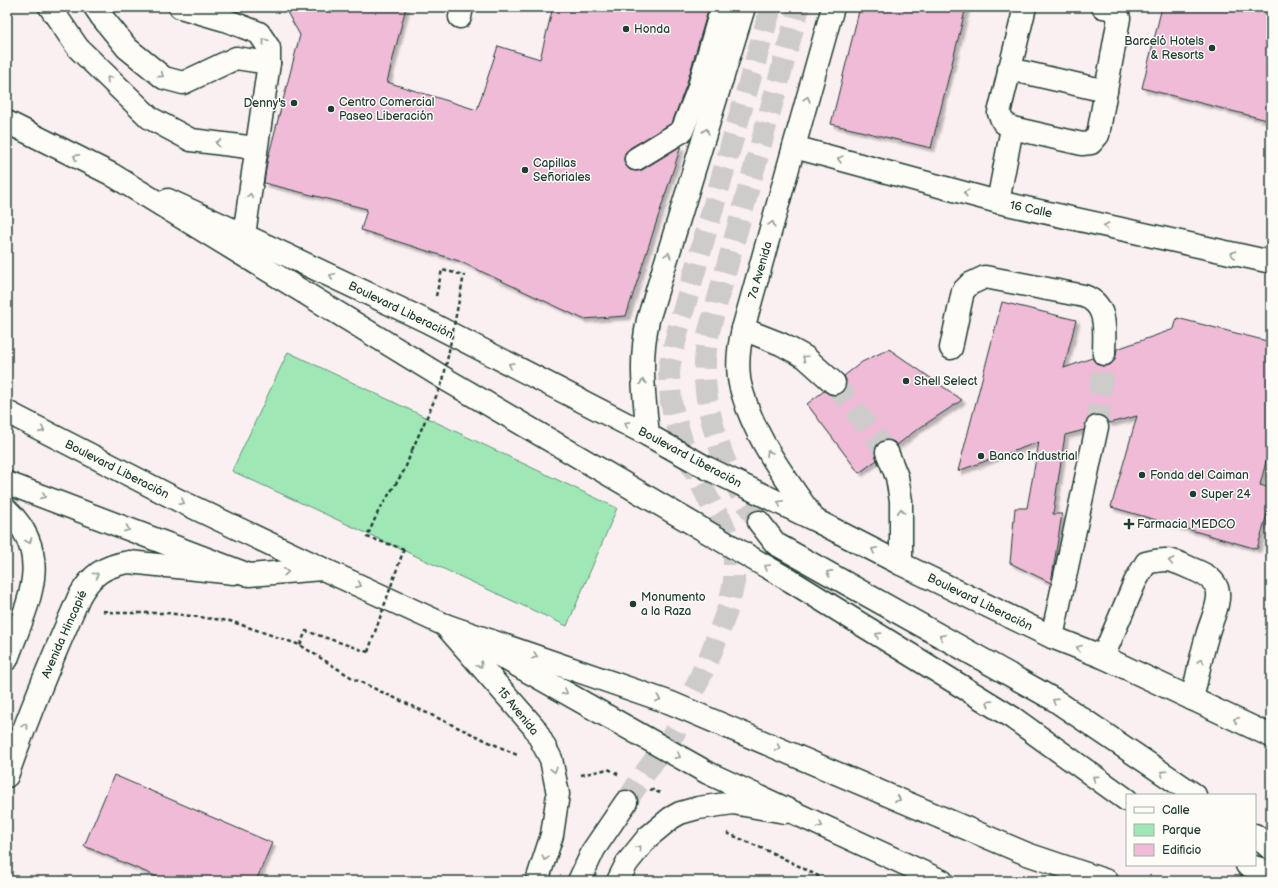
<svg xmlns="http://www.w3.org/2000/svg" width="1278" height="888" viewBox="0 0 1278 888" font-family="'Balsamiq Sans',sans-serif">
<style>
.green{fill:#9fe8b6;stroke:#5f9275}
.building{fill:#efbbd7;stroke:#1f3d34;filter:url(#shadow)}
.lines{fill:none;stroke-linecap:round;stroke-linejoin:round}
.minor-tunnel{stroke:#cecbcb;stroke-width:22;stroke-dasharray:22 11;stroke-linecap:butt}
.major-tunnel{stroke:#cecbcb;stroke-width:22;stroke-dasharray:22 11;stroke-linecap:butt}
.highway-tunnel{stroke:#cecbcb;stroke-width:22;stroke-dasharray:22 11;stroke-linecap:butt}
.minor-casing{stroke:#1f3d34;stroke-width:25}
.major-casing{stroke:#1f3d34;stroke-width:25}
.highway-casing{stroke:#1f3d34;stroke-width:25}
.path{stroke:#1f3d34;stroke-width:2.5;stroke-dasharray:4 3;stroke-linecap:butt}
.minor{stroke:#fdfcf7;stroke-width:22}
.major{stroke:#fdfcf7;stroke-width:22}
.highway{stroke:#fdfcf7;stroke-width:22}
.path-bridge{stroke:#1f3d34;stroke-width:2.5;stroke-dasharray:4 3;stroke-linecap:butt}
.oneway{stroke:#8e9c96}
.poi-dot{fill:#1f3d34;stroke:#fdfcf7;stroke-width:1.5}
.labels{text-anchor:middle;stroke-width:3;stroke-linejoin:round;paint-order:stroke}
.poi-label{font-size:12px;fill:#1f3d34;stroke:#fdfcf7;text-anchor:start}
.street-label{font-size:12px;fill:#1f3d34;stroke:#fdfcf7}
</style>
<defs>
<filter id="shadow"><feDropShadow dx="3.5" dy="3.5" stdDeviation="1" flood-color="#0004"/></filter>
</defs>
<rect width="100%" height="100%" fill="#faeff1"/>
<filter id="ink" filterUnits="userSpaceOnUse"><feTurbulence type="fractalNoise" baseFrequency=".025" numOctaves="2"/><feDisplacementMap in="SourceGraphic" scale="8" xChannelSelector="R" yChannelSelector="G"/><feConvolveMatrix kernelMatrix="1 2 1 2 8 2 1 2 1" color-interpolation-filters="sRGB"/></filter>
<g filter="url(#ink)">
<!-- green -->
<path class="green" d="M288 352 617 508 567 626 232 471Z"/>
<!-- building -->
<g class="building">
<path d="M284 7H406L387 82 477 110 498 46 540 59 553 7H709L686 86 672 123 630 148 625 153 624 160 626 166 630 170 637 171 642 170 681 146 626 316 583 319 459 261 361 230 367 209 264 183 267 162 300 35Z"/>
<path d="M860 7H966L931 148 831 124Z"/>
<path d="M1162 7H1271V121L1142 88Z"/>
<path d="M1002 302 1076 320 1064 368 1092 358 1093 360 1098 365 1103 366 1110 365 1115 360 1117 349 1174 329 1177 318 1271 342V442L1260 485 1271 488V500L1257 549 1111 507 1137 416 1109 423 1105 418 1100 415H1094L1088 419 1084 430 1065 435 1053 514H1062L1051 583 1010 563 1015 508H1027L1039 442 958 471Z"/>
<path d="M889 349 962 400 915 431 897 445 894 442 889 440 882 441 877 444 875 450 877 460 859 473 807 404 824 391 832 395H838L843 392 846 385V380L844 376 862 362Z"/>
<path d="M114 775 272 843 256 881H167L84 846Z"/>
</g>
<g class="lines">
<!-- minor-tunnel -->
<g class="minor-tunnel">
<path d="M834 383 887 452"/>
<path d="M1097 427 1104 354"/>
</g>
<!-- major-tunnel -->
<path class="major-tunnel" d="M626 802 645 773 675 732 711 653 728 608 734 582V558L730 540 721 520 713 508 692 466 684 447 674 415 671 402 669 374 670 363 680 322 771 7"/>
<!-- highway-tunnel -->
<path class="highway-tunnel" d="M759 522C752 512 745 501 739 491 722 460 707 415 705 380 704 363 706 347 709 331L799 7"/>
<!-- minor casing -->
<g class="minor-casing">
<g id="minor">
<path d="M50 7 78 48 150 118 191 140 256 148"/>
<path d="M95 7 101 16 127 48 164 78 183 83 236 58 269 63"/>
<path d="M180 7 228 21 259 33 269 48V63L244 235"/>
<path d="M1025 7 999 113 1003 122 1012 128 1082 144 1091 143 1098 135 1119 18 1113 9 1103 7"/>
<path d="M460 17 462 7"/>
<path d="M1009 69 1106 91"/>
<path d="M794 147 998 202 1271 262"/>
<path d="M636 159 682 131 698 90 722 7"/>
<path d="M998 202 1012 128"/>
<path d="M743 329 781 344 805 357 834 383"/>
<path d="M951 348 963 291 970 284 985 277 1084 296C1109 305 1104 331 1104 354"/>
<path d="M887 452 897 477 901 501V564"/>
<path d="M445 625 534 727 551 759 558 794 552 835 537 881"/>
<path d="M1052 637 1097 427"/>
<path d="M1103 657 1135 582 1146 563C1167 558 1171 559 1190 568 1200 572 1213 577 1217 588 1222 601 1210 623 1207 636 1201 656 1197 678 1192 699"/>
<path d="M618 881 627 863 648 837 671 818 680 813 698 808 733 803 785 812"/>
</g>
</g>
<!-- major casing -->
<g class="major-casing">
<g id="major">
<path d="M168 200 244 235 424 320 648 435 707 468 815 520 901 564 1052 637 1103 657 1271 736"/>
<path d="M648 435C644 393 639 361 648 320L744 7"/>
<path d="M7 510C56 557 26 606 7 659"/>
<path d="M814 519C789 483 762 448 747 407 744 397 740 388 739 378 737 361 739 345 743 329L833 7"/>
<path d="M474 641 708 773 942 881"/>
<path d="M7 776C28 715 53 656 79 597 91 575 104 566 129 562L234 573"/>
<path d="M579 881 594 849 626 802"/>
</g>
</g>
<!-- highway casing -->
<g class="highway-casing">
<g id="highway">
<path d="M7 122 111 174 447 380 791 581 1013 718 1127 800"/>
<path d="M7 412 180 501 323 569 445 625 671 703 1027 854 1107 881"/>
<path d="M7 483 249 575 322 569"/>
<path d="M759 522 776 544 1053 699 1195 795"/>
<path d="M1255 835 1271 849"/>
<path d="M1247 865 1271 872"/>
</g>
</g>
<!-- path -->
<g class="path">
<path d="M436 296 442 270 464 275"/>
<path d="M404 549 367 537 378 512 405 469 412 450"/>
<path d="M103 611 118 613H167L230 621 300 645 354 679 517 755"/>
<path d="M300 645 306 631 368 652"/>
<path d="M581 775 608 769 620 775"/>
<path d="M650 789 660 793"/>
<path d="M727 833 777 855 828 881"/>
</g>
<!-- minor -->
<use href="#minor" class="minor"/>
<!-- major -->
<use href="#major" class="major"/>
<!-- highway -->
<use href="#highway" class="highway"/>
<!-- path-bridge -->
<g class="path-bridge">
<path d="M412 450 443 381 464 275"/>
<path d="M368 652 404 549"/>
</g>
</g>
<!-- one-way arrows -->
<defs><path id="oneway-chevron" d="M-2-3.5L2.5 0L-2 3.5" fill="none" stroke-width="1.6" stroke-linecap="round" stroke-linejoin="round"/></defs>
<g class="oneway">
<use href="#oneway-chevron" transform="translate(265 41) rotate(-127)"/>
<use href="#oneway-chevron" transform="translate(161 75) rotate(36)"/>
<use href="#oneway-chevron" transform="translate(109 79) rotate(-136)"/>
<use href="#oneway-chevron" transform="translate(807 99) rotate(-74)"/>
<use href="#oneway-chevron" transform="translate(706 131) rotate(-73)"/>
<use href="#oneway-chevron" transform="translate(218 143) rotate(-173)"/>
<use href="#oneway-chevron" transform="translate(76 157) rotate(-153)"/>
<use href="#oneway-chevron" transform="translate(840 159) rotate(-165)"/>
<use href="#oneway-chevron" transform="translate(966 193) rotate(-165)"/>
<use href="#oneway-chevron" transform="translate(250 196) rotate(-82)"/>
<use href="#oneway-chevron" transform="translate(772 224) rotate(-74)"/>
<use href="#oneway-chevron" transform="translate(1106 226) rotate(-168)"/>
<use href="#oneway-chevron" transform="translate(1233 254) rotate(-168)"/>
<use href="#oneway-chevron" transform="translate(668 255) rotate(-73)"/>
<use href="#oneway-chevron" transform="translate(332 276) rotate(-155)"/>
<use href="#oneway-chevron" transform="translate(805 358) rotate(-145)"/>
<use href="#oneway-chevron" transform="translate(511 365) rotate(-153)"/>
<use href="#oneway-chevron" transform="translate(643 382) rotate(-94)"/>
<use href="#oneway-chevron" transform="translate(627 424) rotate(-153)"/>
<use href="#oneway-chevron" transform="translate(42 430) rotate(27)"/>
<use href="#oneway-chevron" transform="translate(769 453) rotate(-121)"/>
<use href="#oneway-chevron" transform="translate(43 496) rotate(21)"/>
<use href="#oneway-chevron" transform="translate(182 502) rotate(26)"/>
<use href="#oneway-chevron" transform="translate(780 503) rotate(-154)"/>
<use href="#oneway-chevron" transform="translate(901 511) rotate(-90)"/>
<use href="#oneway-chevron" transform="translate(127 529) rotate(21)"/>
<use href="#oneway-chevron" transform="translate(29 541) rotate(68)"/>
<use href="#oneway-chevron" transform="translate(874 550) rotate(-153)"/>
<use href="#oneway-chevron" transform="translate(1171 561) rotate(-169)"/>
<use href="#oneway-chevron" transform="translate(767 567) rotate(-150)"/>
<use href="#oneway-chevron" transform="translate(286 572) rotate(-4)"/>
<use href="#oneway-chevron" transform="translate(829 573) rotate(-151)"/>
<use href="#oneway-chevron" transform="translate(96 575) rotate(-39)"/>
<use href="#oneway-chevron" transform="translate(359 585) rotate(24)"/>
<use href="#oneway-chevron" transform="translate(878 635) rotate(-148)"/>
<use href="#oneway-chevron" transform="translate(942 637) rotate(-151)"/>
<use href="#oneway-chevron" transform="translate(1079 648) rotate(-158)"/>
<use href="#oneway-chevron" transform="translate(535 656) rotate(19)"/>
<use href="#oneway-chevron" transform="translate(1201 661) rotate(-77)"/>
<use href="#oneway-chevron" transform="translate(480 665) rotate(49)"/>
<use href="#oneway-chevron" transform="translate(565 692) rotate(29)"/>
<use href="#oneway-chevron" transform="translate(658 699) rotate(19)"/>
<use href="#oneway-chevron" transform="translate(1055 701) rotate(-148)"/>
<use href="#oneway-chevron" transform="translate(989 703) rotate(-148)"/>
<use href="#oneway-chevron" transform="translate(1236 720) rotate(-155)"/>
<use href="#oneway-chevron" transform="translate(25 726) rotate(-69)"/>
<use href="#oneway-chevron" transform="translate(778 748) rotate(23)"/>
<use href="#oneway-chevron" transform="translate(678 756) rotate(29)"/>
<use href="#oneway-chevron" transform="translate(554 770) rotate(79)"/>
<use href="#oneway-chevron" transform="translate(1163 773) rotate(-146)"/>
<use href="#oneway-chevron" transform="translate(1095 778) rotate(-144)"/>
<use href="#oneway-chevron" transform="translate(898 799) rotate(23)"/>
<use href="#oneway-chevron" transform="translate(820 825) rotate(25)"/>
<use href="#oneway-chevron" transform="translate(639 848) rotate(-52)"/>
<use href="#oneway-chevron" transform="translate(545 858) rotate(108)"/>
</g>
</g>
<!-- markers -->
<g class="poi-dot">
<circle cx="626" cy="29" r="4"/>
<circle cx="1212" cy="48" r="4"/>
<circle cx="294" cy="103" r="4"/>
<circle cx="331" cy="109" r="4"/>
<circle cx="525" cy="170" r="4"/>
<circle cx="906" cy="381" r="4"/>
<circle cx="981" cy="456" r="4"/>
<circle cx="1142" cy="475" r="4"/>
<circle cx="1193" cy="494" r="4"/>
<path d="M1127 518h4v4h4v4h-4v4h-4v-4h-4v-4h4z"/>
<circle cx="633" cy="604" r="4"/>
</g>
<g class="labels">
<!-- poi labels -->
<g class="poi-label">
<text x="634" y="33">Honda</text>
<text x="1204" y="45" text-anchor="end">Barceló Hotels<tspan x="1204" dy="14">&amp; Resorts</tspan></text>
<text x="339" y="106">Centro Comercial<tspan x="339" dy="14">Paseo Liberación</tspan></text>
<text x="286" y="107" text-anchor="end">Denny's</text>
<text x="533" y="167">Capillas<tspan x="533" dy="14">Señoriales</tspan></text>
<text x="914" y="385">Shell Select</text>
<text x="989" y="460">Banco Industrial</text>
<text x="1150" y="479">Fonda del Caiman</text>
<text x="1201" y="498">Super 24</text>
<text x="1137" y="528">Farmacia MEDCO</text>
<text x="641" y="601">Monumento<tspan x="641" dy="14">a la Raza</tspan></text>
</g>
<!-- street labels -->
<g class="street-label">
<text transform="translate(1031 209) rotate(12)" y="4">16 Calle</text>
<text transform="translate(760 270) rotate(-74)" y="4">7a Avenida</text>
<text transform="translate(401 310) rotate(26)" y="4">Boulevard Liberación</text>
<text transform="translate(690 457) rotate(28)" y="4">Boulevard Liberación</text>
<text transform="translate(117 469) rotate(27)" y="4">Boulevard Liberación</text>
<text transform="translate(980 602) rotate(26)" y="4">Boulevard Liberación</text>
<text transform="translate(64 634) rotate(-66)" y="4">Avenida Hincapié</text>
<text transform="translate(518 711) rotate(51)" y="4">15 Avenida</text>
</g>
</g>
<!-- margin -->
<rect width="1278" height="888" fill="none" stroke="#fdfcf7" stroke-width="24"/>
<rect x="12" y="12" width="1254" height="864" fill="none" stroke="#1f3d34" stroke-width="1.5" filter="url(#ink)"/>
<!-- legend -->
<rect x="1126" y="794" width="130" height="72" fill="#fdfcf7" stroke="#a4b0a9"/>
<rect x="1134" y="807" width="20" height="6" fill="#fdfcf7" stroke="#a4b0a9"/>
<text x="1162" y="814" font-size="12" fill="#1f3d34">Calle</text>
<rect x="1134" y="824" width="20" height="12" fill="#9fe8b6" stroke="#a4b0a9"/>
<text x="1162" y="834" font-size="12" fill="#1f3d34">Parque</text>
<rect x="1134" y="844" width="20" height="12" fill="#efbbd7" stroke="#a4b0a9"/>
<text x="1162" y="854" font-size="12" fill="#1f3d34">Edificio</text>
</svg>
